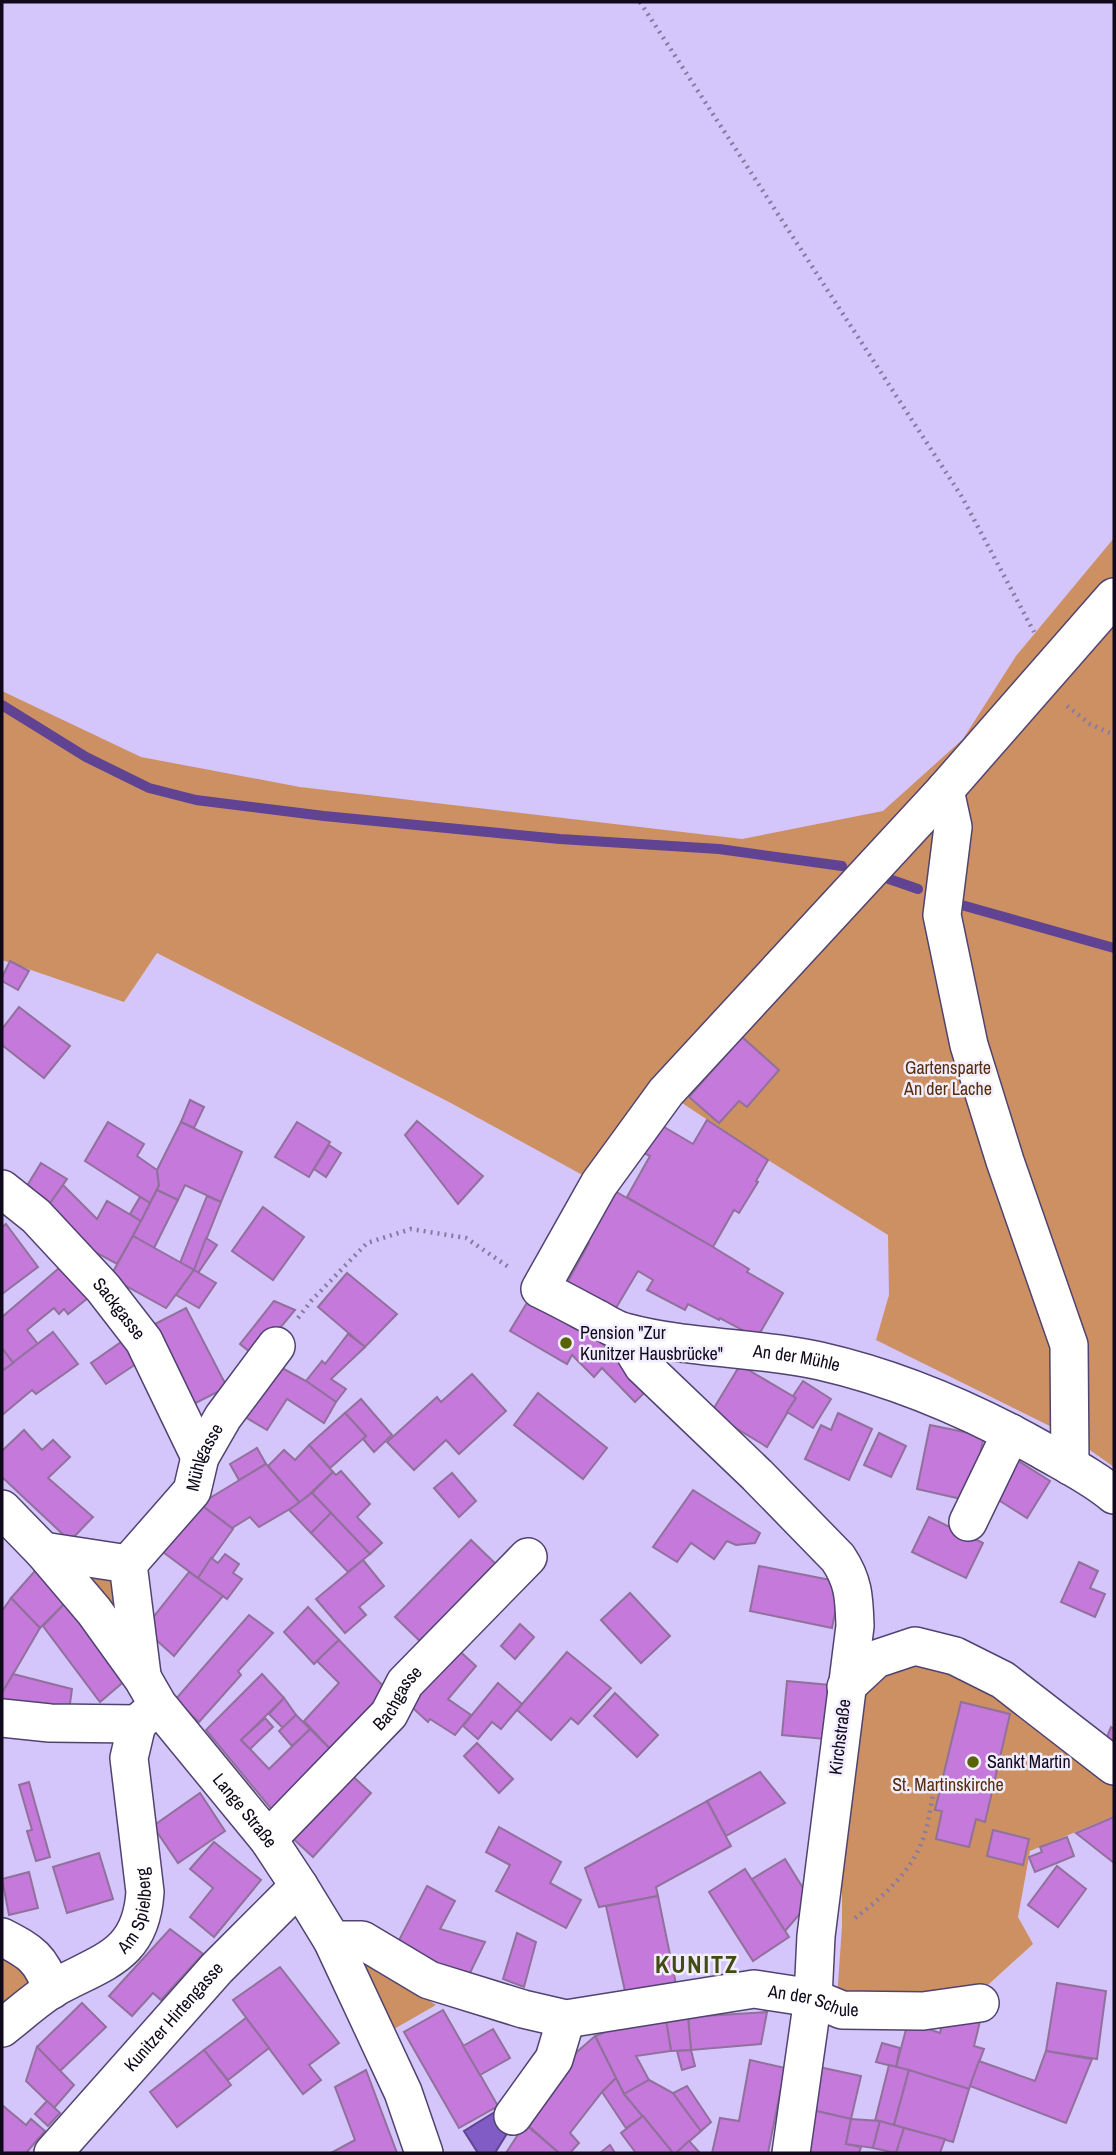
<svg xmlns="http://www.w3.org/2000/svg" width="1116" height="2155" viewBox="0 0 1116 2155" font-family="'Archivo Narrow',sans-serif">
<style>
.green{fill:#cc9062}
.water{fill:#825cc5;stroke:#604392;stroke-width:2}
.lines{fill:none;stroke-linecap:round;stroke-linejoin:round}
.stream{stroke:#604392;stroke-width:10}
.building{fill:#c479db;stroke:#92709c;stroke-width:2}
.minor-casing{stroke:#514370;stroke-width:40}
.path{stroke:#877ba3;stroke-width:4.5;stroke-dasharray:2 5;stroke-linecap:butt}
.minor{stroke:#fff;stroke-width:37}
.poi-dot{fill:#576304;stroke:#f1edfe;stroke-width:2.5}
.labels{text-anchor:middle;stroke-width:5;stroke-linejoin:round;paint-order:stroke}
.park-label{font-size:18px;fill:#562e09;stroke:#f1edfe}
.street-label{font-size:18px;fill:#10091b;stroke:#f1edfe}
.poi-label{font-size:18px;fill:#10091b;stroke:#f1edfe;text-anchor:start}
.district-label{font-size:24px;font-weight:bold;letter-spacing:2px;fill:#424b11;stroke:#f1edfe}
</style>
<rect width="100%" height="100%" fill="#d4c5fb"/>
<!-- green -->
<g class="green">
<path d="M1114 538V1467L1070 1436 876 1340 889 1295 888 1235 768 1160 667 1093 599 1184 449 1102 157 953 124 1002 2 960V691L141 757 300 787 742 839 883 811 963 739 1016 656Z"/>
<path d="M79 1569 114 1571 117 1617Z"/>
<path d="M891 1662 950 1666 1114 1777V1816L1030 1851 1018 1917 1033 1944 979 1993 837 1999 842 1926V1783L858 1696Z"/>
<path d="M2 1946 37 1975 2 2013Z"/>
<path d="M362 1957 436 2005 394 2029Z"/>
</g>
<!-- water -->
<path class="water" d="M498 2110 511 2127 495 2153H478L464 2131Z"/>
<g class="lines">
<!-- stream -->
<g class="stream">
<path d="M2 705 86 757 149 788 196 800 324 816 560 839 719 849 842 866"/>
<path d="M886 878 918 889"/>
<path d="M958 904 1114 948"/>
</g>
</g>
<!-- building -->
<g class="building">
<path d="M10 961 29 971 18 990 2 981V977Z"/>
<path d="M19 1007 70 1046 44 1078 2 1045V1029Z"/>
<path d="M742 1037 779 1070 747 1107 739 1101 719 1123 689 1097Z"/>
<path d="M190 1100 204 1107 194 1128 181 1122Z"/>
<path d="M707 1120 768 1160 756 1181 758 1182 739 1213 734 1210 713 1247 627 1197 650 1156 642 1152 659 1124 693 1144Z"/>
<path d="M417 1121 483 1176 458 1204 405 1135Z"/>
<path d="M108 1122 144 1144 137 1156 157 1170 159 1185 150 1203 85 1161Z"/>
<path d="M181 1122 242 1152 221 1202 185 1185 178 1200 157 1190 159 1185 157 1170Z"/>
<path d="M297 1122 330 1142 309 1177 275 1157Z"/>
<path d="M329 1145 341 1153 326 1177 314 1169Z"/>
<path d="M41 1163 67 1179 46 1209 25 1189Z"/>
<path d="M63 1185 97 1219 107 1201 141 1221 117 1264 84 1246 46 1209Z"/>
<path d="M157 1190 178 1200 154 1248 133 1236Z"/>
<path d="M613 1190 713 1247 749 1269 747 1272 783 1293 757 1338 720 1318 719 1320 688 1304 685 1310 647 1290 653 1280 638 1271 613 1313 566 1285 589 1243 584 1239Z"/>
<path d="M207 1196 221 1202 194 1270 180 1263Z"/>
<path d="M140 1197 150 1203 141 1221 130 1214Z"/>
<path d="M263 1207 304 1237 273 1280 232 1251Z"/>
<path d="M6 1224 38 1267 2 1294V1227Z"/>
<path d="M133 1236 194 1270 166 1308 110 1277Z"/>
<path d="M206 1238 217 1245 198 1273 194 1270Z"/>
<path d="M65 1263 93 1294 68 1314 64 1309 59 1314 54 1308 27 1330 38 1344 13 1363 2 1348V1317Z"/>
<path d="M194 1270 216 1283 199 1308 176 1295Z"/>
<path d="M347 1273 397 1314 365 1347 318 1307Z"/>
<path d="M531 1296 587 1329 649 1388 635 1402 602 1368 594 1377 572 1355 567 1364 510 1331Z"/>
<path d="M274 1301 295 1310 256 1357 240 1344Z"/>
<path d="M186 1308 227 1387 190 1406 149 1327Z"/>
<path d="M53 1332 78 1364 36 1394 32 1390 2 1415V1371Z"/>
<path d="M348 1334 365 1347 331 1379 346 1389 336 1402 306 1381 322 1361 325 1364Z"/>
<path d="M124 1340 139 1362 106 1384 91 1363Z"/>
<path d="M2 1348 13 1363 2 1371Z"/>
<path d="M273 1363 306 1381 336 1402 324 1423 287 1399 267 1430 240 1414Z"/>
<path d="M740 1365 796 1398 767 1447 711 1413Z"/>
<path d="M472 1374 506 1411 459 1454 446 1440 414 1470 387 1442 437 1397 441 1402Z"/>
<path d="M803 1381 831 1399 813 1428 787 1412 796 1398 793 1396Z"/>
<path d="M538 1393 607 1448 583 1479 514 1425Z"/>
<path d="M361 1399 392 1435 374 1452 363 1439 366 1436 345 1413Z"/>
<path d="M345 1413 366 1436 330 1468 309 1445Z"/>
<path d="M838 1413 872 1429 849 1480 805 1459 821 1425 831 1430Z"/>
<path d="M930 1425 984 1436 970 1501 917 1489Z"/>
<path d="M24 1430 42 1450 53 1440 70 1457 48 1478 93 1517 70 1541 2 1477V1451Z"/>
<path d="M879 1433 906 1446 891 1477 864 1465Z"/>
<path d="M309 1445 333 1472 300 1503 268 1466 284 1450 295 1460Z"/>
<path d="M257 1448 266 1464 239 1480 230 1464Z"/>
<path d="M1012 1457 1050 1481 1027 1518 989 1494Z"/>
<path d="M266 1464 300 1503 259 1527 250 1517 232 1528 200 1504Z"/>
<path d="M341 1471 370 1504 357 1517 382 1543 370 1554 312 1493 333 1472 336 1475Z"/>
<path d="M452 1473 476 1501 459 1517 434 1488Z"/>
<path d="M693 1490 760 1533 755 1543 736 1545 727 1541 714 1559 691 1543 677 1562 653 1547Z"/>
<path d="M312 1493 331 1513 311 1533 289 1510Z"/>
<path d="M200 1504 233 1529 198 1578 163 1552Z"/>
<path d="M331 1513 370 1554 348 1572 311 1533Z"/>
<path d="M929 1517 983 1543 966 1578 912 1552Z"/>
<path d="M471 1540 502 1570 426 1647 395 1617Z"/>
<path d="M225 1554 239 1564 233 1573 242 1579 227 1599 198 1578 211 1558 218 1563Z"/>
<path d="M363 1560 384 1586 359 1607 366 1615 345 1633 316 1599Z"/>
<path d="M1079 1562 1098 1571 1090 1588 1105 1594 1095 1617 1061 1602Z"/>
<path d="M759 1566 841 1582 832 1628 750 1611Z"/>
<path d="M35 1571 67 1601 40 1628 11 1598Z"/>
<path d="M189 1572 223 1596 174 1656 144 1629Z"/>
<path d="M630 1593 670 1636 641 1663 601 1620Z"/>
<path d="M11 1598 40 1628 2 1693V1611Z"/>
<path d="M67 1601 128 1678 100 1702 43 1626Z"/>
<path d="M308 1607 339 1640 314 1664 284 1632Z"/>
<path d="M249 1615 273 1633 238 1671 241 1675 199 1722 175 1700Z"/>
<path d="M520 1624 534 1637 515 1659 501 1646Z"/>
<path d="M339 1640 387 1690 332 1751 304 1721 339 1683 317 1661Z"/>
<path d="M453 1645 476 1666 448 1699 471 1715 455 1735 430 1719 428 1722 403 1699Z"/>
<path d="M567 1652 611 1688 578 1724 571 1718 551 1740 517 1710Z"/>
<path d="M13 1674 72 1689 69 1711 2 1708V1693Z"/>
<path d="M262 1674 284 1698 241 1740 250 1749 269 1769 310 1729 332 1751 273 1811 206 1730Z"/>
<path d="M787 1681 830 1685 825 1739 782 1735Z"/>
<path d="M498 1683 522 1704 501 1729 492 1722 478 1739 463 1726Z"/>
<path d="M615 1693 658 1735 637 1757 594 1716Z"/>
<path d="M284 1698 296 1715 283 1728 269 1714Z"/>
<path d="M961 1702 1010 1714 985 1822 976 1819 969 1847 936 1839 942 1811 935 1810Z"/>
<path d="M296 1715 310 1729 292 1746 279 1731Z"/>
<path d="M265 1718 273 1727 250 1749 241 1740Z"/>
<path d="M1111 1727 1114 1729V1755L1103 1747Z"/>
<path d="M477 1743 513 1779 499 1793 464 1756Z"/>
<path d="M347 1771 371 1793 313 1857 288 1834Z"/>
<path d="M760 1772 785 1803 726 1836 707 1801Z"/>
<path d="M29 1782 50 1857 36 1861 27 1831 32 1830 19 1785Z"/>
<path d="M200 1793 225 1831 178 1863 153 1826Z"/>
<path d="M707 1801 731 1846 656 1887 658 1896 599 1907 585 1868Z"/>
<path d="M1114 1817V1863L1076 1833Z"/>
<path d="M499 1827 561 1862 550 1883 581 1900 566 1928 496 1891 510 1865 486 1852Z"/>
<path d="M993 1830 1029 1839 1023 1865 987 1856Z"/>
<path d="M1067 1837 1074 1856 1035 1872 1029 1857 1042 1852 1040 1847Z"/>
<path d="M214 1842 261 1880 214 1937 190 1917 213 1888 190 1869Z"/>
<path d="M99 1853 113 1899 67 1913 53 1867Z"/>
<path d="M785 1859 811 1901 785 1931 752 1879Z"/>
<path d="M1057 1866 1086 1889 1058 1927 1028 1905Z"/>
<path d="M745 1869 789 1937 753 1961 709 1892Z"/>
<path d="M29 1872 38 1908 9 1915 2 1879Z"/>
<path d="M427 1886 455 1901 440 1929 485 1942 469 1975 424 1961 396 1946Z"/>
<path d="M658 1896 677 1989 627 2000 606 1906Z"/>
<path d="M170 1929 203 1954 161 2000 153 1993 132 2016 109 1996Z"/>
<path d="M517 1933 536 1942 524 1987 503 1979Z"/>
<path d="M280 1967 339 2043 309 2065 321 2080 303 2094 233 2000Z"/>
<path d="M1057 1983 1106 1991 1097 2059 1046 2051Z"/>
<path d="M82 2003 106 2027 60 2071 37 2047Z"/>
<path d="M443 2010 498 2106 459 2128 404 2032Z"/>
<path d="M767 2012 761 2044 691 2050 688 2017Z"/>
<path d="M982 2013 974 2046 984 2049 969 2089 896 2067 908 2022 940 2033 944 2016Z"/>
<path d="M688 2017 691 2050 671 2051 666 2020Z"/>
<path d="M246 2018 269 2048 228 2080 204 2050Z"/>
<path d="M666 2020 671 2051 636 2056 649 2080 624 2094 595 2036 621 2026Z"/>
<path d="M493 2029 510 2058 480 2075 463 2046Z"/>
<path d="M595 2036 616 2078 602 2092 570 2133 579 2143 570 2153H559L523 2121 562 2065Z"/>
<path d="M882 2043 900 2048 896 2067 876 2062Z"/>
<path d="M37 2047 74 2085 54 2108 26 2081Z"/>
<path d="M204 2050 231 2085 177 2127 150 2092Z"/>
<path d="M691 2050 695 2066 682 2070 677 2051Z"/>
<path d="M1046 2051 1092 2059 1066 2123 970 2086 979 2061 1035 2081Z"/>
<path d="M750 2060 785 2068 768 2153H712L720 2118 739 2121Z"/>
<path d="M889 2065 909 2070 894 2125 875 2121Z"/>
<path d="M819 2067 861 2076 851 2119 812 2110Z"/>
<path d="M366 2070 397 2153H331L355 2140 335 2087Z"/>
<path d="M909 2070 969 2089 953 2142 894 2125Z"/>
<path d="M616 2078 624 2094 643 2116 626 2128 602 2092Z"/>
<path d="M649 2080 673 2093 701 2131 676 2153H673L624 2094Z"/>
<path d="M687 2086 711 2122 701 2131 673 2093Z"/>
<path d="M47 2101 60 2113 48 2126 35 2114Z"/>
<path d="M2 2105 26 2125 31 2119 45 2131 26 2153H2Z"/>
<path d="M812 2110 851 2119 846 2144 861 2147 859 2153H802Z"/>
<path d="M643 2116 673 2153H636L621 2133Z"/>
<path d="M851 2119 880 2121 873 2148 846 2144Z"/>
<path d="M880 2121 904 2128 896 2153 873 2148Z"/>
<path d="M525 2124 559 2153H506Z"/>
<path d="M904 2128 945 2139 940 2153H896Z"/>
<path d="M689 2141 700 2153H676Z"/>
<path d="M610 2145 615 2153H600Z"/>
</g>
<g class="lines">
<!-- minor casing -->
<g class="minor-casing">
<g id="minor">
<path id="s1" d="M1114 597 945 790 666 1092 599 1184 540 1289C559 1298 577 1308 596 1318 605 1323 615 1330 625 1332 688 1349 756 1347 820 1361 899 1379 971 1410 1042 1450 1066 1464 1093 1477 1114 1495"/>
<path d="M945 790 953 827 942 915 969 1045 1005 1161 1069 1345 1070 1466"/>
<path id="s2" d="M2 1189 36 1216 103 1288 144 1341 200 1457"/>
<path d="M622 1332 643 1366 757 1475 838 1558C854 1582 854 1598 855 1626L816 1936 813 1998 791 2153"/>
<path id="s3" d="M2 1509 43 1551 94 1611 143 1679 158 1705 268 1839 299 1886 332 1940 403 2092 424 2153"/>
<path d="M968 1522 1011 1433"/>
<path d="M43 1551 128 1564 142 1675"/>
<path id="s4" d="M128 1564 192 1491 200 1457 223 1417 276 1346"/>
<path d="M846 1687 876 1659 915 1646 955 1656 1003 1680 1114 1766"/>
<path d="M2 1718 50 1723 137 1724 155 1708"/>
<path id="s5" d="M268 1839 389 1714 405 1683 528 1557"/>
<path d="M2 1937C31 1952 41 1958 52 1990"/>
<path id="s6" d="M332 1940H362L429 1980 523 2009 566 2019 754 1989 813 1998 842 2010 923 2011 980 2003"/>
<path id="s7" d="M2 2028C19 2015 36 1999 54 1988 103 1961 141 1956 145 1892L129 1758 137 1724"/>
<path d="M513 2116 554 2059 566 2019"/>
<path id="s8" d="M53 2153 217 1968 299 1886"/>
</g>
</g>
<!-- path -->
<g class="path">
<path d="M640 2 962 497 1034 632"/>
<path d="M1067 706 1090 724 1114 735"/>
<path d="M298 1318 312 1300 367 1243 411 1229 466 1238 510 1268"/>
<path d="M855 1918C884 1896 914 1870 925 1833 930 1816 932 1796 936 1779"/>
</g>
<!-- minor -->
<use href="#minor" class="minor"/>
</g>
<!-- markers -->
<g class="poi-dot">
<circle cx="566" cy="1343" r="7"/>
<circle cx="973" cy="1762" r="7"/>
</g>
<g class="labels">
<!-- park labels -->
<g class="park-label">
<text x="948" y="1074">Gartensparte<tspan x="948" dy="21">An der Lache</tspan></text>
<text x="948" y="1791">St. Martinskirche</text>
</g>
<!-- street labels -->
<g class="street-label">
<text dy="6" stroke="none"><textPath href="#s2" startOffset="168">Sackgasse</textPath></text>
<text dy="6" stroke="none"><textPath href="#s1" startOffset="1171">An der Mühle</textPath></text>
<text dy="6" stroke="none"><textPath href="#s4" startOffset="133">Mühlgasse</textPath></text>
<text dy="6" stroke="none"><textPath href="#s5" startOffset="192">Bachgasse</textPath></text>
<text transform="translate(840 1737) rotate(-83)" y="6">Kirchstraße</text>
<text dy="6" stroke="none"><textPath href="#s3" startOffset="388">Lange Straße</textPath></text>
<text dy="6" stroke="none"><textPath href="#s7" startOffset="187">Am Spielberg</textPath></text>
<text dy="6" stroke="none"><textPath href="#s6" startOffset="502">An der Schule</textPath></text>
<text dy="6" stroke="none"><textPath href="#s8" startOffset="182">Kunitzer Hirtengasse</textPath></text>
</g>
<!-- poi labels -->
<g class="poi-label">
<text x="580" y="1339">Pension "Zur<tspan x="580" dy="21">Kunitzer Hausbrücke"</tspan></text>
<text x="987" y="1768">Sankt Martin</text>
</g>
<!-- district labels -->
<g class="district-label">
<text x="697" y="1973">KUNITZ</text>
</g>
</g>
<!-- border -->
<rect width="1116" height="2155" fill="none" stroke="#10091b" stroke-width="7"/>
</svg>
